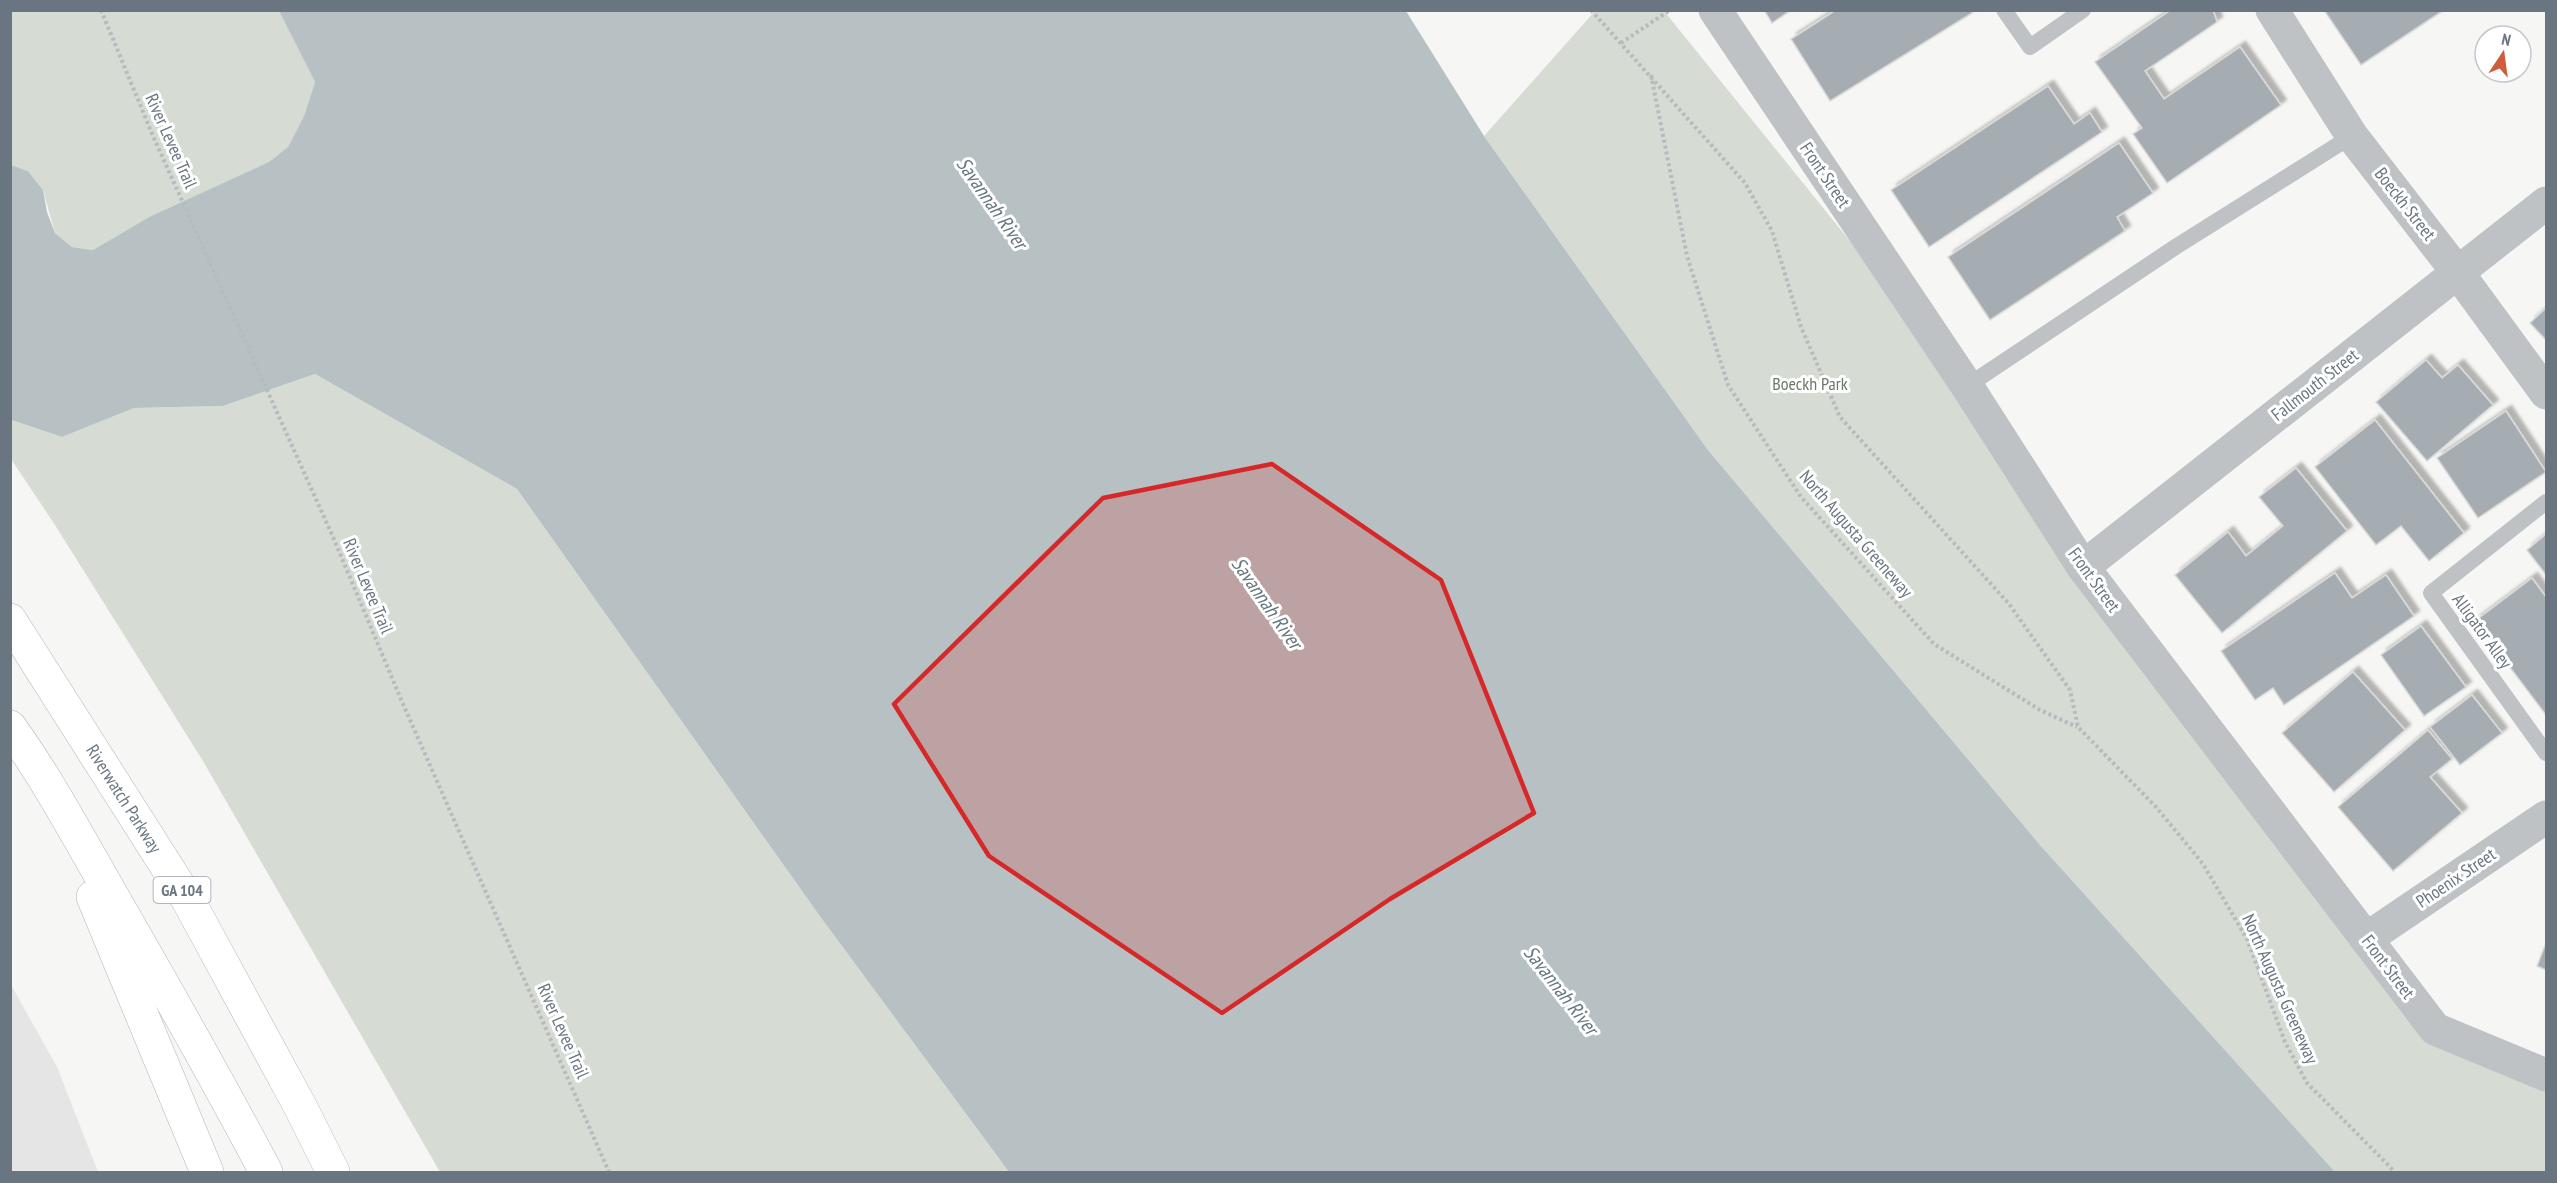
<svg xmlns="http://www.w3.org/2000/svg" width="2557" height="1183" viewBox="0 0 2557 1183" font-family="'PT Sans Narrow',sans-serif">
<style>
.built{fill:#e4e5e4}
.green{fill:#d6dbd3}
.water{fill:#b7c1c4}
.building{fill:#a6adb2;stroke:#d8d8d6;stroke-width:1.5;filter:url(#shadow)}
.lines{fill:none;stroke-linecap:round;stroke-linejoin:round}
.primary-casing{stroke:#b2b6b9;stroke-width:34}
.path{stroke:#b8bbbd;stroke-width:4;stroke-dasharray:3 3;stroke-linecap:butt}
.service{stroke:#bec2c5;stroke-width:16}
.minor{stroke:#bec2c5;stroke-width:33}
.primary{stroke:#fff;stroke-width:33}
.marked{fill:#d62828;fill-opacity:0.2;stroke:#d62828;stroke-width:4.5;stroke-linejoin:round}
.labels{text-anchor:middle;stroke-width:6;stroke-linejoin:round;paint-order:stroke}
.shield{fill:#fff;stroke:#969fa7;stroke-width:1.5}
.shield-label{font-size:16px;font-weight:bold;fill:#697681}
.street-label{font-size:18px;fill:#697681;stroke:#fff}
.park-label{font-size:18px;fill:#6b7967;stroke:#fff}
.water-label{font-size:20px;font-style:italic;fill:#65777d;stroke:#fff}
</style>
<defs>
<filter id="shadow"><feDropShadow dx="5.5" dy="-5.5" stdDeviation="1.5" flood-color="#0004"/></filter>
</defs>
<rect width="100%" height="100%" fill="#f6f6f4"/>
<!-- built -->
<path class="built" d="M11 985 57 1067 98 1172H11Z"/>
<!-- green -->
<g class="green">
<path d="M10 11H279L315 82 304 116 288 147 268 163 149 217 93 250 72 247 55 233 43 190 28 171 11 165Z"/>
<path d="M1595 11H1664L1967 386 2435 1029 2546 1075V1172H2335L2040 845 1708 450 1484 136Z"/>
<path d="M315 374 517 489 819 915 1009 1172H440L203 761 55 525 11 459 10 420 62 437 134 408 223 406Z"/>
</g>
<!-- water -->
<path class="water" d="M279 11H1406L1484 136 1708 450 2040 845 2335 1172H1009L819 915 517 489 315 374 223 406 134 408 62 437 11 420V165L28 171 43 190 47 212 55 233 72 247 93 250 149 217 269 162 288 147 304 116 315 82Z"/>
<!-- building -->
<g class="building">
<path d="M1764 10H1791L1772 23Z"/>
<path d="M1836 10H1971L1972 13 1830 101 1791 39Z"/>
<path d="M2171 10H2213L2217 22 2145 71 2164 99 2240 47 2281 105 2167 183 2133 134 2142 128 2095 62Z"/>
<path d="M2324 10H2444L2361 65Z"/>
<path d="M2048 86 2074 124 2090 113 2102 132 1929 247 1891 190Z"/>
<path d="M2119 143 2153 193 2117 217 2125 231 1990 320 1948 257Z"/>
<path d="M2546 308V340L2530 323Z"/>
<path d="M2426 360 2442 378 2458 365 2493 405 2427 461 2376 402Z"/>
<path d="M2506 411 2546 472 2478 518 2437 458Z"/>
<path d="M2375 420 2464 533 2429 561 2401 526 2376 545 2315 467Z"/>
<path d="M2296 468 2347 531 2222 633 2175 575 2228 532 2246 556 2283 526 2259 497Z"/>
<path d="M2546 534V575L2527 550Z"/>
<path d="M2335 573 2352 598 2386 575 2414 616 2284 705 2273 688 2255 700 2221 651Z"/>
<path d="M2532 578 2546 597V715L2475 621Z"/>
<path d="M2421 626 2466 687 2424 716 2381 655Z"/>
<path d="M2353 672 2405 730 2334 792 2282 733Z"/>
<path d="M2472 695 2502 733 2460 765 2430 727Z"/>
<path d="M2428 730 2452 759 2430 777 2462 813 2393 871 2338 807Z"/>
<path d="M2546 943V970L2537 966Z"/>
</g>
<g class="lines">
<!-- primary casing -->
<g class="primary-casing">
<g id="primary">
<path id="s1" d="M10 620 188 900 301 1108 333 1172"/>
<path d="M10 727C48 780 79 838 111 894 164 986 217 1079 266 1172"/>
<path d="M93 897 207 1172"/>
</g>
</g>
<!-- path -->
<g class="path">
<path d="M101 10 153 136 333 537 403 704 609 1172"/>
<path d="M1591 10 1745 183 1772 231 1801 327 1840 417 2009 604 2070 690 2078 727 2156 807 2203 864 2247 939 2285 1042 2307 1083 2395 1172"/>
<path d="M1621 43 1670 10"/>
<path d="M1651 75 1687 256 1728 385 1801 497 1934 644 2040 710 2077 727"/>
</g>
<!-- service -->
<g class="service">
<path d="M2004 10 2030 47 2083 10"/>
<path d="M1967 386 2177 246 2352 136"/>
<path d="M2546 502 2431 593 2546 753"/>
</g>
<!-- minor -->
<g class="minor">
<path d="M1715 10 1967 386 2083 567 2435 1029 2546 1075"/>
<path d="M2272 10 2352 136 2458 273 2546 393"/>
<path d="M2083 567 2546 203"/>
<path d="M2366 939 2546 817"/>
</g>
<!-- primary -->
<use href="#primary" class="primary"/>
</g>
<!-- marked area -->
<path class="marked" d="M1272 464 1441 580 1534 813 1390 899 1222 1013 989 856 894 704 1103 498Z"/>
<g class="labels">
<!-- shield labels -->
<rect class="shield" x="153.5" y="877" width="57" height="26" rx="4.5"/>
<g class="shield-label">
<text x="182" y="896">GA 104</text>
</g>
<!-- street labels -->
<g class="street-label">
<text transform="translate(171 141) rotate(66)" y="6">River Levee Trail</text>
<text transform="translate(1825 175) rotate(56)" y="6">Front Street</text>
<text transform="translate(2405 204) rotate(52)" y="6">Boeckh Street</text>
<text transform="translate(2315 385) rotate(-38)" y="6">Fallmouth Street</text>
<text transform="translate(1856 534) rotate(49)" y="6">North Augusta Greeneway</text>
<text transform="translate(2094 580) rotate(54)" y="6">Front Street</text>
<text transform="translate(368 586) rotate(67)" y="6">River Levee Trail</text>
<text transform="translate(2482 631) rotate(54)" y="6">Alligator Alley</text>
<text dy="6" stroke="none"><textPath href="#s1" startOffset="212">Riverwatch Parkway</textPath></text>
<text transform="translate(2456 878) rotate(-34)" y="6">Phoenix Street</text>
<text transform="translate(2388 967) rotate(53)" y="6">Front Street</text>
<text transform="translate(2280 989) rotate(66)" y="6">North Augusta Greeneway</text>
<text transform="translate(563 1031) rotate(66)" y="6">River Levee Trail</text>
</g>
<!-- park labels -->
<g class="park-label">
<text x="1810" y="390">Boeckh Park</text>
</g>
<!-- water labels -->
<g class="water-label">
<text transform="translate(992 203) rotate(55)" y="7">Savannah River</text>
<text transform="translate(1267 603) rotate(55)" y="7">Savannah River</text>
<text transform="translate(1561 990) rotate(52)" y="7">Savannah River</text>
</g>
</g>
<!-- border -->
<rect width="2557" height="1183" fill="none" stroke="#697681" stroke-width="24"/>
<!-- north arrow -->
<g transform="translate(2503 54) rotate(13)"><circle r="28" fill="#ffffff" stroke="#c3c8cd" stroke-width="1.5"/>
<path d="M0-4.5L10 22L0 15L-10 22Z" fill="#cf5d3b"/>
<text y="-9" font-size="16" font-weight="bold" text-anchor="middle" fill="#697681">N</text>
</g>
</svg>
